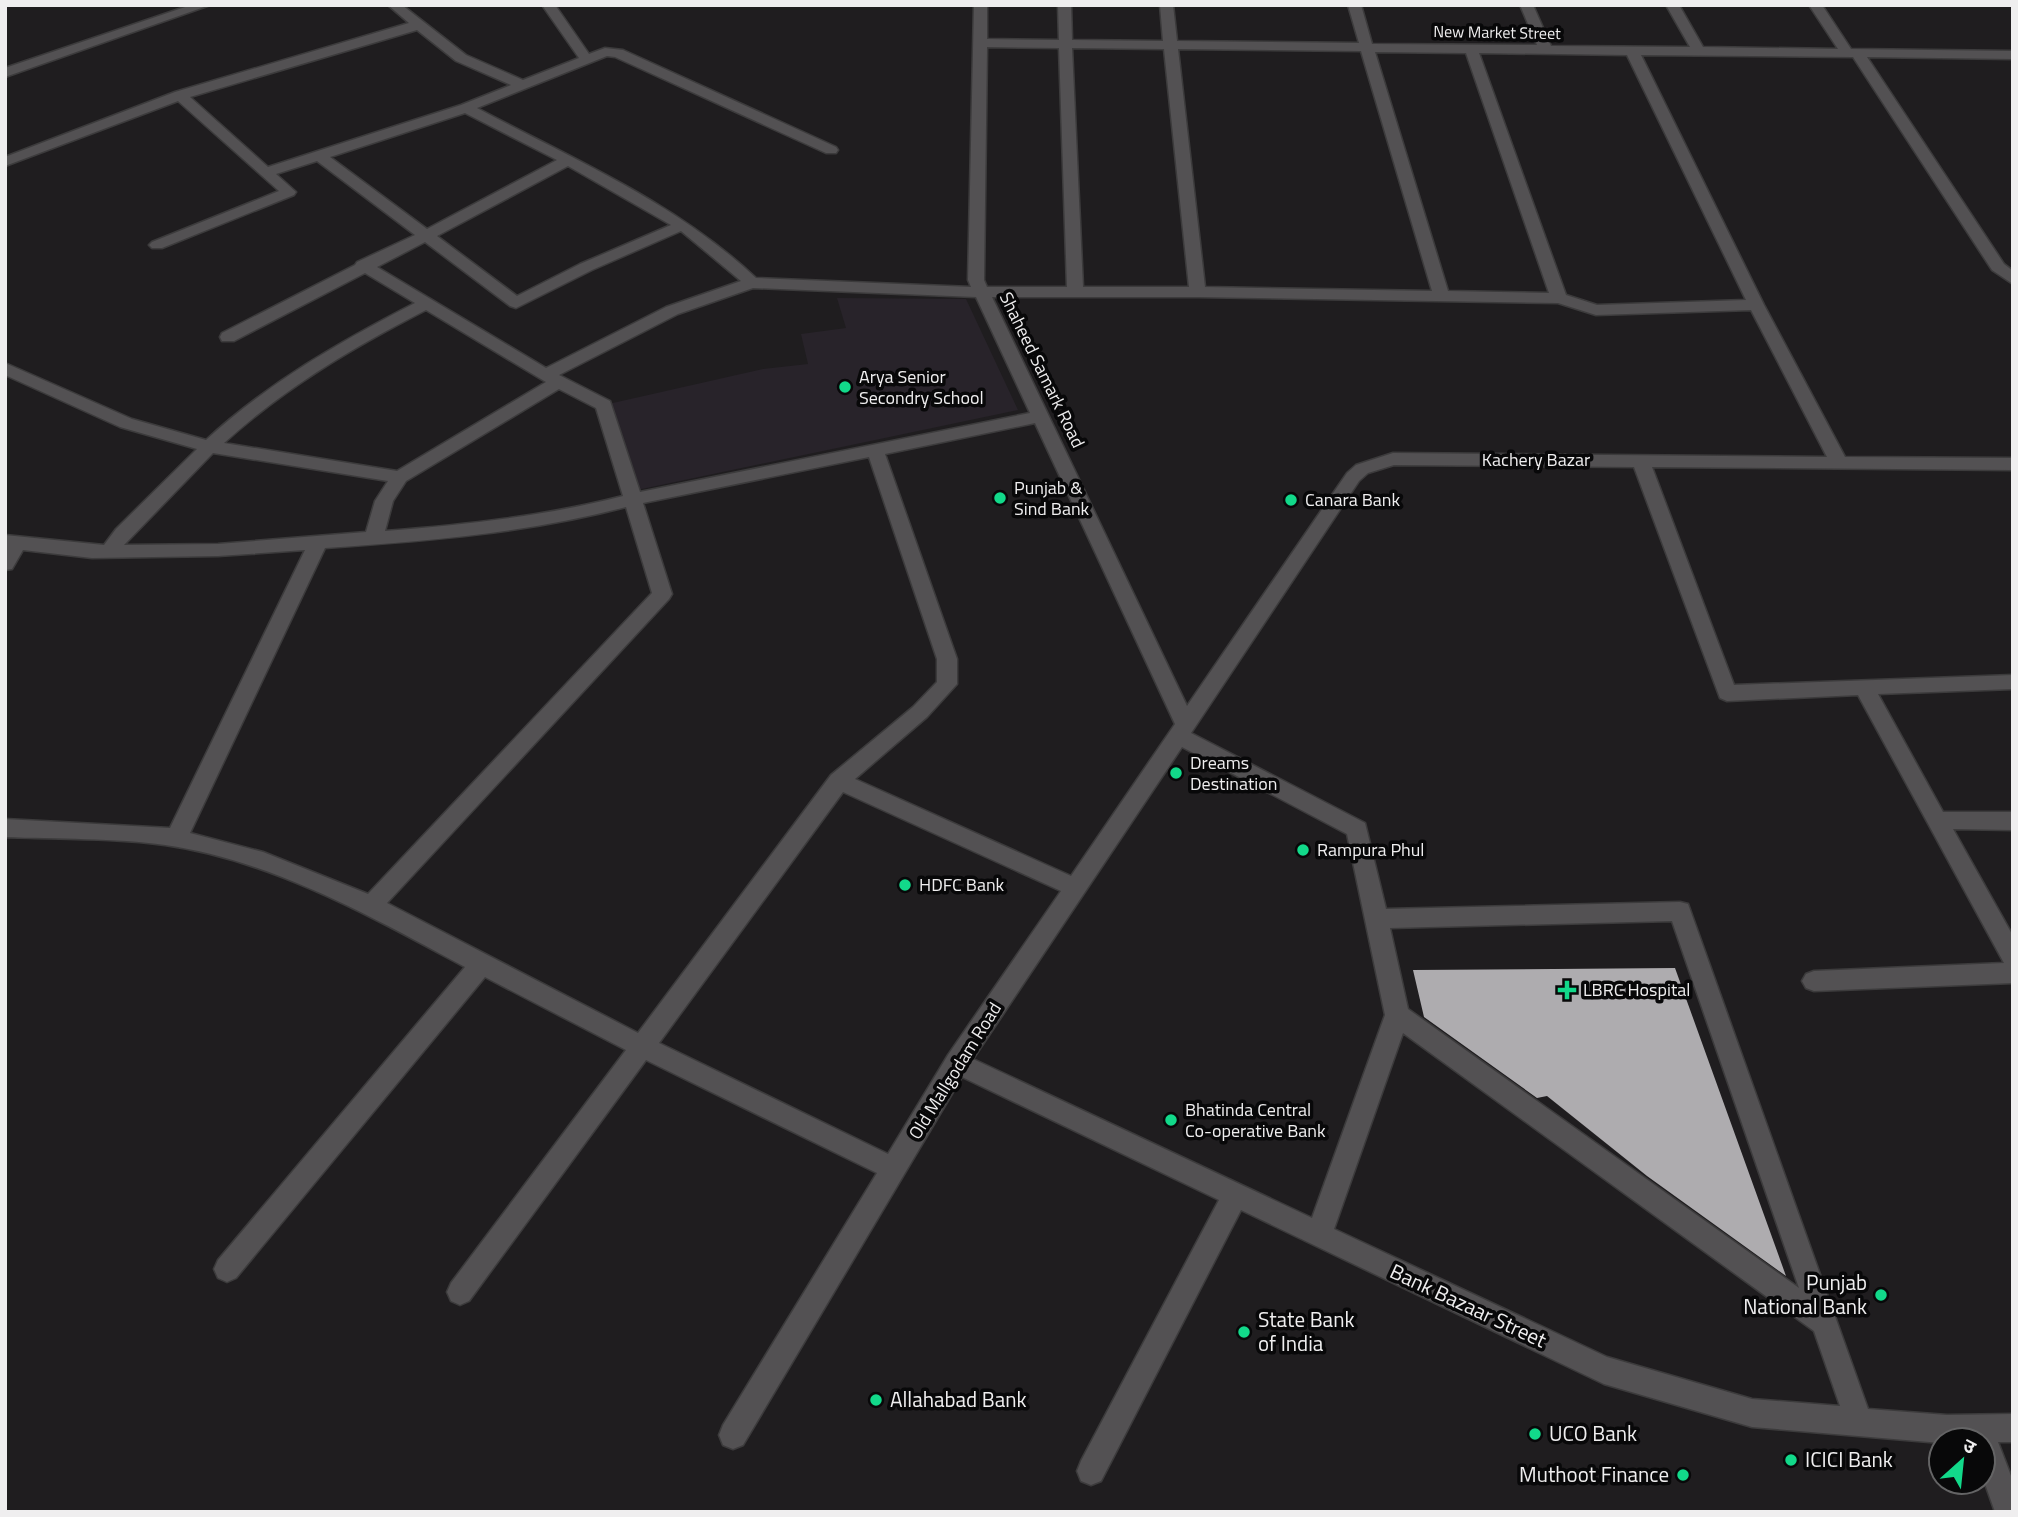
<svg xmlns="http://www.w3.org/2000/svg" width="2018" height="1517" viewBox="0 0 2018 1517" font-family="'Titillium Web','Noto Sans Devanagari',sans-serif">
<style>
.built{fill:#28232a}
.building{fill:#aeacaf}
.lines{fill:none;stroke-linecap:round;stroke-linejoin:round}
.minor-casing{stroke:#3c3b3c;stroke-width:3}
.minor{fill:#535153;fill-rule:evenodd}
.poi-dot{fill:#12d98a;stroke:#080809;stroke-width:2.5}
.labels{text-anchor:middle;stroke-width:7;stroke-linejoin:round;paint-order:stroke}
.far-street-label{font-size:16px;fill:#efeeef;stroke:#080809}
.street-label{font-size:18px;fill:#efeeef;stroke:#080809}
.poi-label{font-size:18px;fill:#efeeef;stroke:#080809;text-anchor:start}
.near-poi-label{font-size:21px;fill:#efeeef;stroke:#080809;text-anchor:start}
.near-street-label{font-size:21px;fill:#efeeef;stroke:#080809}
</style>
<rect width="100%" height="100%" fill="#1f1d1f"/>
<!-- built -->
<path class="built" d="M837 298 966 299 1018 410 637 490 604 405 763 369 808 364 801 334 846 328Z"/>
<!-- building -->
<path class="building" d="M1675 968 1786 1276 1647 1176 1547 1096 1537 1098 1424 1017 1413 970Z"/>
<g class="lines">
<!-- minor casing -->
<g class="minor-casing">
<g id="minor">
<path d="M191 5H210L5 77V68Z"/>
<path d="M388 5H402L466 55 523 80 579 58 542 5H555L589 54 605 48 623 50 836 147 838 150 836 153H826L615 57 607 56 477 108C575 160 675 202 756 278L971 287 968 280 974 5H987V39L1059 40 1058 5H1071L1072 40 1163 41 1160 5H1173L1177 41 1359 43 1348 5H1361L1372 44 1537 45 1520 5H1533L1551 46 1690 47 1666 5H1679L1703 47 1838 49 1809 5H1822L1851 49 2013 51V59L1867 57 2004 264 2013 271V284L1992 270 1853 57 1641 55 1764 305 1845 457 2013 458V470L1652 467 1734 685 2013 675V689L1878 694 1943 812H2013V830L1953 829 2013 936V983L1814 991 1806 988 1802 981 1806 974 1814 971 2004 963 1858 695 1727 701 1720 698 1634 467 1394 465 1368 473 1359 481 1191 733 1365 823 1386 909 1680 902 1688 904 1868 1409 1947 1415 2013 1414V1442H1998L2013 1481V1512H1995L1983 1478V1440H1941V1443L1752 1427 1604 1384 1241 1210 1101 1481 1091 1485 1081 1481 1077 1471 1081 1461 1219 1200 962 1077 743 1445 733 1449 723 1445 719 1435 723 1425 877 1173 646 1060 469 1301 460 1305 451 1301 447 1292 451 1283 626 1050 485 977 236 1278 227 1282 218 1278 214 1269 218 1260 465 967C372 917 271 860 165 845 116 838 56 839 5 837V819L170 828 305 550 218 556 92 558 23 550 12 569 5 570V535L104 545 116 529 197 449 120 427 5 375V363L132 419 206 440C268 383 341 341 415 303L365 273 234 341H222L220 337 222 333 355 265 357 262 415 235 317 161 276 174 296 192 294 195 162 248H152L149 245 152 242 279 191 178 101 5 166V157L175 92 409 23ZM417 30 456 61 511 85 461 105 268 167 190 97ZM987 47 1059 48 1067 287H987L984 280ZM1072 48 1164 49 1189 287H1083ZM1178 49 1361 51 1432 291 1205 287ZM1375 52 1466 53 1549 293 1448 291ZM1479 53 1627 55 1746 300 1597 305 1566 295ZM465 113 557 160 427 229 330 157ZM568 166 671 225 580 264 517 296 437 236ZM681 231 741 281 666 307 546 368 377 267 425 242 510 306 516 308 592 270ZM753 288 976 297 1030 413 640 492 610 401 559 375 678 314ZM992 297H1198L1558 303 1596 315 1751 310 1827 457 1393 453 1356 465 1347 473 1187 706ZM426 310 546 382 397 471 224 443C284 388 354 347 426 310ZM559 389 596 408 623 496C545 516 465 525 385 531L393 501 406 481ZM1035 423 1175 724 1071 876 855 779 927 717 957 684V659L885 454ZM213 453 388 481 375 501 366 532 218 544 124 545ZM869 457 937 659V682L913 707 831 775 638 1033 387 903 669 599 672 594 643 503ZM626 507 652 593 368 894 263 852 190 833 325 548C426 541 528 533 626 507ZM1182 747 1347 834 1385 1015 1312 1218 973 1059ZM843 792 1061 891 948 1055 888 1154 659 1043ZM1672 921 1799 1288 1408 1009 1390 928ZM1403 1033 1814 1331 1840 1406 1752 1399 1607 1357 1334 1229Z"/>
</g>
</g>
<!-- minor -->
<use href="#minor" class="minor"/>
</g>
<!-- markers -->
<g class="poi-dot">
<circle cx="845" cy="387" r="7"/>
<circle cx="1000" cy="498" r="7"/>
<circle cx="1291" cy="500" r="7"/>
<circle cx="1176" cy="773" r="7"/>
<circle cx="1303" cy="850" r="7"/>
<circle cx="905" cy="885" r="7"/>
<path d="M1563.5 979.5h7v7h7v7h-7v7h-7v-7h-7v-7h7z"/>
<circle cx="1171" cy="1120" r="7"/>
<circle cx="1881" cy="1295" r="7"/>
<circle cx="1244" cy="1332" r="7"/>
<circle cx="876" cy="1400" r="7"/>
<circle cx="1535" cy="1434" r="7"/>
<circle cx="1791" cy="1460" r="7"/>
<circle cx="1683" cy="1475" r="7"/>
</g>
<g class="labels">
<!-- far-street labels -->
<g class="far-street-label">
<text transform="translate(1497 32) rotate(1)" y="6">New Market Street</text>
</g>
<!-- street labels -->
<g class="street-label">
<text transform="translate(1042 370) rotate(64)" y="6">Shaheed Samark Road</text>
<text x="1536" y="466">Kachery Bazar</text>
<text transform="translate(955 1071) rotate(-58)" y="6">Old Mallgodam Road</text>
</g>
<!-- poi labels -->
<g class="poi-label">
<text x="859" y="383">Arya Senior<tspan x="859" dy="21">Secondry School</tspan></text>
<text x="1014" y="494">Punjab &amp;<tspan x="1014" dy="21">Sind Bank</tspan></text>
<text x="1305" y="506">Canara Bank</text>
<text x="1190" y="769">Dreams<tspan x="1190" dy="21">Destination</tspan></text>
<text x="1317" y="856">Rampura Phul</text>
<text x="919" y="891">HDFC Bank</text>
<text x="1583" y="996">LBRC Hospital</text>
<text x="1185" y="1116">Bhatinda Central<tspan x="1185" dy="21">Co-operative Bank</tspan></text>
</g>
<!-- near-poi labels -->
<g class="near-poi-label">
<text x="1867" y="1290" text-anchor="end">Punjab<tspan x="1867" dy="24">National Bank</tspan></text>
<text x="1258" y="1327">State Bank<tspan x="1258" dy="24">of India</tspan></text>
<text x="890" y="1407">Allahabad Bank</text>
<text x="1549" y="1441">UCO Bank</text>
<text x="1805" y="1467">ICICI Bank</text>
<text x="1669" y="1482" text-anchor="end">Muthoot Finance</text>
</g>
<!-- near-street labels -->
<g class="near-street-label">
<text transform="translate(1468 1306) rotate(25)" y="7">Bank Bazaar Street</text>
</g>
</g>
<!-- border -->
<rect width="2018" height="1517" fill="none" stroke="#efeeef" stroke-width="14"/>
<!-- north arrow -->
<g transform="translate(1962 1461) rotate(27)"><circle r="33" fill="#080809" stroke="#646465" stroke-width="2"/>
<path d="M0-5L12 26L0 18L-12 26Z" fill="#12d98a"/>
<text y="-10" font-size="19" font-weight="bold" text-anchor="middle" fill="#efeeef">उ</text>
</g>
</svg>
